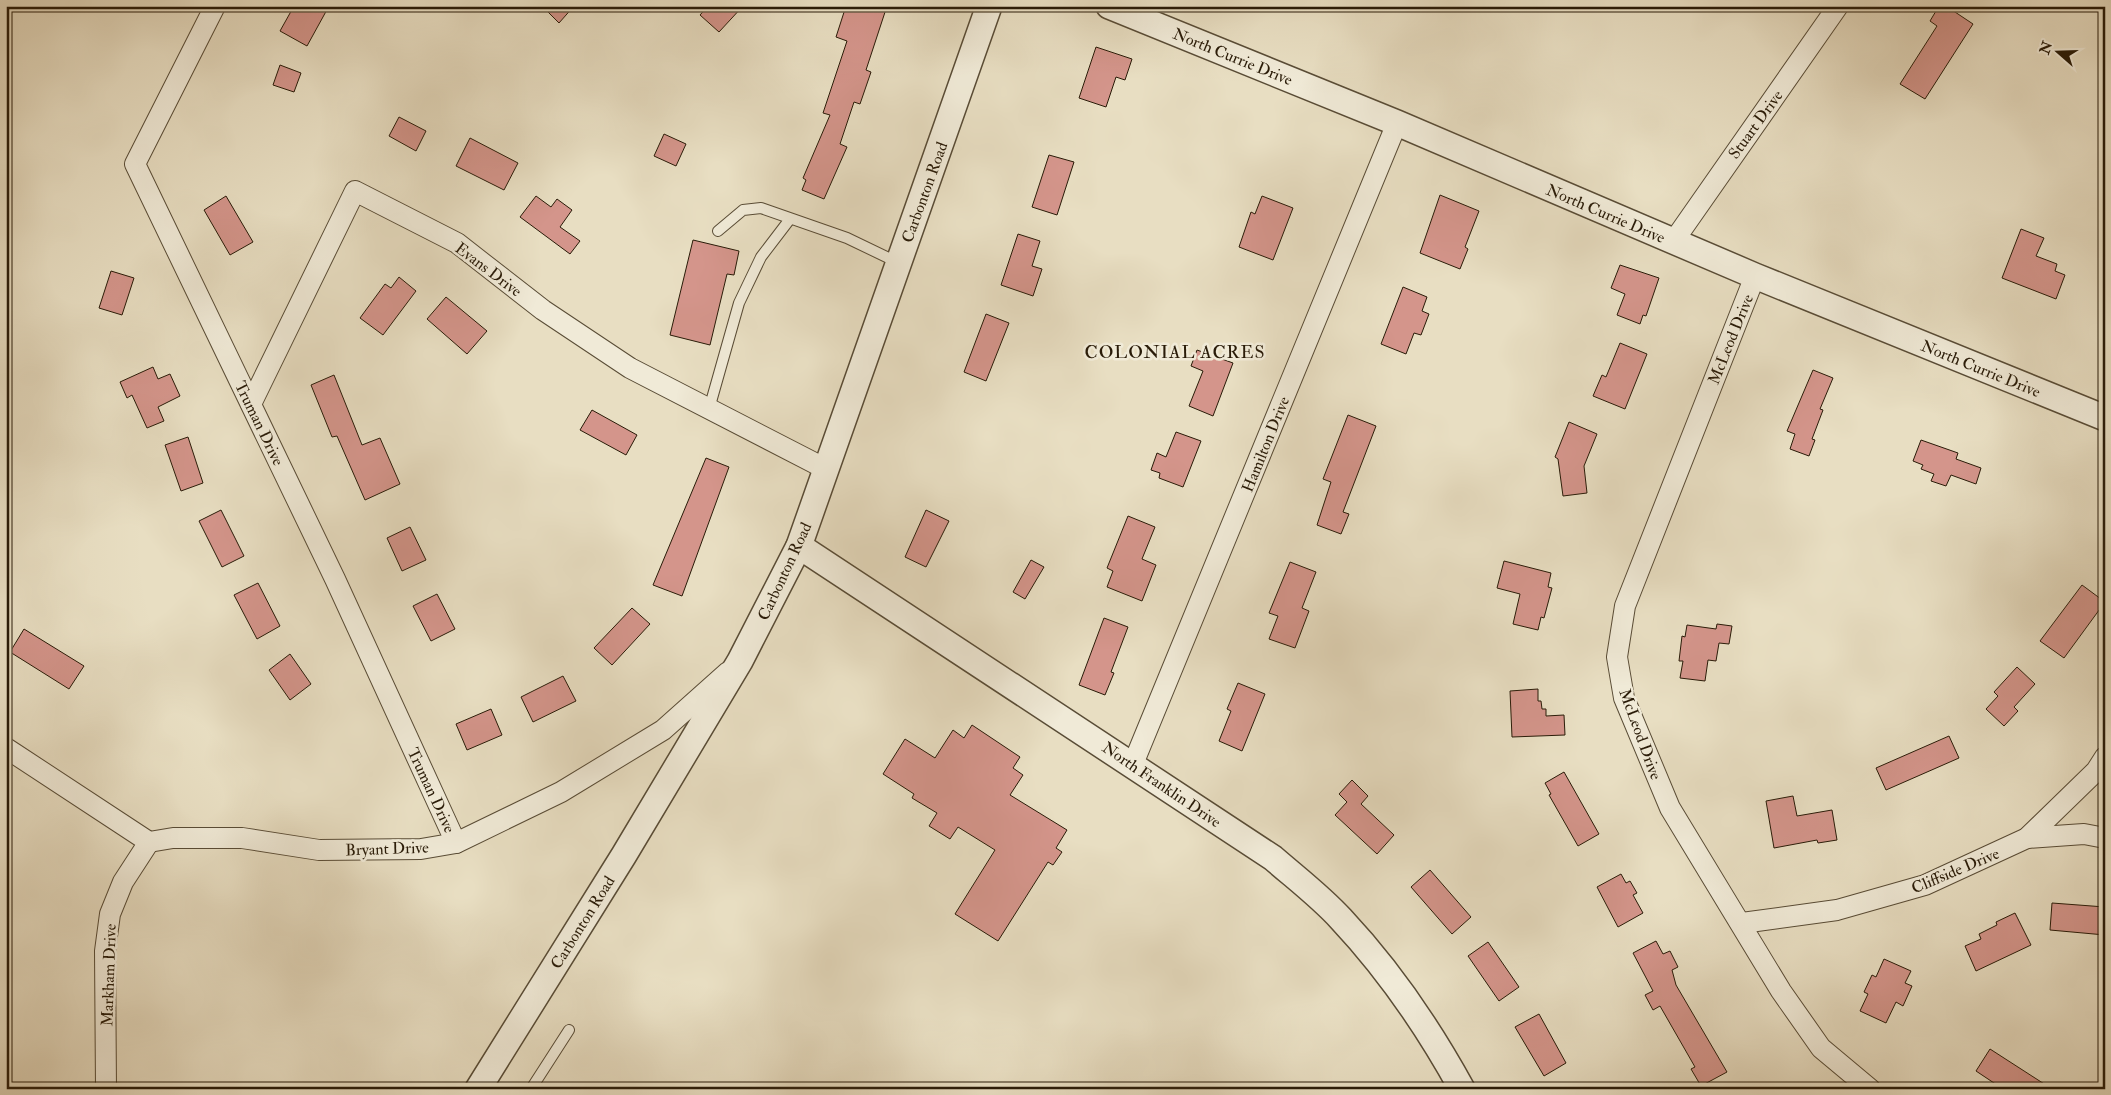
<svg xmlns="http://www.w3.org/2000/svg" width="2111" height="1095" viewBox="0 0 2111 1095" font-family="'IM FELL Double Pica',serif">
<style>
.building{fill:#d4958b;stroke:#291b08}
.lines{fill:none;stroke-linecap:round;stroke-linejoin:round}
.service-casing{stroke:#594c36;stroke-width:12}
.minor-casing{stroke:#594c36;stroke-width:22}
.tertiary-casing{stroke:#594c36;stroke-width:28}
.service{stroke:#f0ead7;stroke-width:10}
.minor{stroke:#f0ead7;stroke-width:20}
.tertiary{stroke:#f0ead7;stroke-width:25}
.labels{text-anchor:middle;stroke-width:5;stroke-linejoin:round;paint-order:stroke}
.street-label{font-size:16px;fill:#291b08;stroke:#f0ead7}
.neighbourhood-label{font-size:18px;letter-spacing:1px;fill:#291b08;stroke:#f0ead7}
</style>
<rect width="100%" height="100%" fill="#e8dec2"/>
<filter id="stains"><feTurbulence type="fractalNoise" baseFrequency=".004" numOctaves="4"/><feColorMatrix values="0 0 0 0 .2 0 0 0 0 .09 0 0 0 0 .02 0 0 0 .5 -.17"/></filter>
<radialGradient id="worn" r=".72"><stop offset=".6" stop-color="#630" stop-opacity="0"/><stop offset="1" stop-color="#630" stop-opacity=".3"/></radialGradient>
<!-- building -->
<g class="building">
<path d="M294 6H329L307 46 280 31Z"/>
<path d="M542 6H574L559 23Z"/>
<path d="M708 6H743L719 32 700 15Z"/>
<path d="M846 6H887L866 70 871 72 860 104 854 102 840 144 847 147 824 199 802 190 806 180 803 178 830 115 823 113 847 41 836 37Z"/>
<path d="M1939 6H1946L1973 24 1925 99 1900 84 1937 26 1930 21Z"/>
<path d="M1096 47 1132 59 1125 80 1116 77 1106 107 1079 98Z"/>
<path d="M280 65 301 73 294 92 273 85Z"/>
<path d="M399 117 426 131 416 151 389 136Z"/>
<path d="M664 134 686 144 676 166 654 156Z"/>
<path d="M470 138 518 163 504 190 456 166Z"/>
<path d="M1049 155 1074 162 1057 215 1032 207Z"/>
<path d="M1440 195 1479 211 1465 247 1468 249 1460 269 1420 253Z"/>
<path d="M226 196 253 242 230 255 204 210Z"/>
<path d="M536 196 551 207 557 199 572 210 560 227 580 241 570 254 520 217Z"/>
<path d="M1262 196 1293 208 1273 260 1239 247 1251 212 1255 214Z"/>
<path d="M2021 229 2044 238 2036 256 2057 264 2055 271 2065 275 2056 299 2002 278Z"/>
<path d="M1018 234 1040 241 1032 266 1042 269 1033 296 1001 285Z"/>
<path d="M693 240 739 251 734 275 727 274 710 345 670 335Z"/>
<path d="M1620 265 1659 278 1646 316 1643 315 1640 324 1617 315 1625 294 1611 288Z"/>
<path d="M111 271 134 278 122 315 99 308Z"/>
<path d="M399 277 416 291 383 335 360 318 385 284 391 288Z"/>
<path d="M1403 287 1427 297 1422 311 1429 314 1421 335 1414 333 1406 354 1381 344Z"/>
<path d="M446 297 487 331 467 354 427 319Z"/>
<path d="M986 314 1009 323 986 381 964 372Z"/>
<path d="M1620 343 1647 354 1625 409 1593 396 1602 375 1606 377Z"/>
<path d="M1197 350 1233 363 1213 416 1189 406 1203 371 1191 366Z"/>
<path d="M153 367 158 379 170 374 180 396 158 407 164 421 147 428 132 395 127 398 120 382Z"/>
<path d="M1813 370 1833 378 1820 409 1823 410 1812 439 1815 440 1809 456 1790 449 1795 434 1787 431Z"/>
<path d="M334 375 362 445 380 438 400 484 365 500 337 436 332 437 311 385Z"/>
<path d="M592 410 637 435 626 455 580 430Z"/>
<path d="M1348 415 1376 426 1343 512 1349 514 1341 534 1317 525 1331 482 1323 479Z"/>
<path d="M1569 422 1597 434 1584 466 1587 493 1563 496 1558 459 1555 457Z"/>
<path d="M1176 432 1201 441 1183 487 1159 478 1160 473 1151 470 1157 453 1166 457Z"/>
<path d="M188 437 203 483 181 491 165 445Z"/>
<path d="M1921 440 1958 453 1956 459 1981 468 1976 484 1951 475 1946 486 1931 481 1934 474 1921 469 1923 465 1913 461Z"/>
<path d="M706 458 729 467 682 596 653 585Z"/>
<path d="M221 510 244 556 222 567 199 521Z"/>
<path d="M926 510 949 521 926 567 905 557Z"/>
<path d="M1128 516 1155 527 1142 559 1156 565 1142 601 1107 587 1113 571 1107 568Z"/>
<path d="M410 527 426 560 402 571 387 538Z"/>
<path d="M1031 560 1044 567 1025 599 1013 592Z"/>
<path d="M1504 561 1551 573 1548 587 1552 588 1544 618 1541 617 1538 630 1513 624 1520 594 1497 588Z"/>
<path d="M1290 562 1316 572 1302 608 1309 611 1295 648 1269 639 1278 616 1269 613Z"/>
<path d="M258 583 280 626 257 639 234 595Z"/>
<path d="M2082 585 2105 602 2064 658 2040 641Z"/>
<path d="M437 594 455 629 431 641 413 606Z"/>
<path d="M632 608 650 624 612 665 594 648Z"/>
<path d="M1104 618 1128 627 1111 672 1114 673 1105 695 1079 685Z"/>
<path d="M1717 624 1732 626 1729 644 1719 643 1716 661 1708 660 1705 681 1680 678 1683 661H1679L1682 636 1685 637 1687 625 1716 629Z"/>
<path d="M24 629 84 666 69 689 10 652Z"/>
<path d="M290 654 311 684 290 700 269 670Z"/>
<path d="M2017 667 2035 684 2014 707 2018 711 2004 726 1986 709 1998 696 1994 692Z"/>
<path d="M563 676 576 701 533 722 521 697Z"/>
<path d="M1238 683 1265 694 1242 751 1219 741 1231 711 1227 709Z"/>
<path d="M1538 689V701H1541L1542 709H1546V716L1564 715 1565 735 1512 737 1510 691Z"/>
<path d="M491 709 502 735 467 750 456 724Z"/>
<path d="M972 725 1020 757 1013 768 1023 775 1010 795 1067 830 1056 848 1062 852 1053 865 1048 862 998 941 955 914 995 850 958 827 950 839 929 826 937 813 912 798 914 794 883 774 905 739 935 758 953 730 964 738Z"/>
<path d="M1949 736 1959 758 1886 790 1876 768Z"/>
<path d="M1564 772 1599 834 1578 846 1549 795 1551 794 1545 783Z"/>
<path d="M1352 780 1368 796 1361 804 1394 835 1377 854 1335 815 1347 802 1339 794Z"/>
<path d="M1793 796 1797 816 1832 810 1837 840 1818 843 1817 840 1774 848 1766 801Z"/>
<path d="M1430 870 1471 917 1452 934 1411 887Z"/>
<path d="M1621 874 1626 883 1630 881 1637 893 1633 895 1643 913 1618 927 1597 887Z"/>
<path d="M2052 903 2105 907V935L2050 930Z"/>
<path d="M2015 913 2031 945 1976 971 1965 946 1981 939 1979 934 1997 925 1996 922Z"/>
<path d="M1656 941 1663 954 1670 951 1678 967 1672 970 1676 985 1727 1072 1701 1086 1691 1069 1695 1067 1660 1006 1653 1010 1645 995 1653 991 1633 953Z"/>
<path d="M1488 942 1519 987 1499 1001 1468 956Z"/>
<path d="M1884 959 1911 971 1905 983 1912 986 1903 1006 1896 1002 1886 1023 1860 1011 1868 994 1864 992 1872 975 1876 977Z"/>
<path d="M1539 1014 1566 1063 1544 1076 1515 1027Z"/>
<path d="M1990 1049 2052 1089H2003L1976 1071Z"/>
</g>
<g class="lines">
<!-- service casing -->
<g class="service-casing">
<g id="service">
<path d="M718 231 743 210 761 208 847 238 899 263"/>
<path d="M709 409 739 303 761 257 790 219"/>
<path d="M531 1089 569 1030"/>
</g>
</g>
<!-- minor casing -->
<g class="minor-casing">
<g id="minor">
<path d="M215 6 135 164 335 579 456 843"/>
<path d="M1673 242 1838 6"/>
<path d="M1755 276 1625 606 1617 657 1624 698 1670 808 1781 991 1821 1048 1870 1089"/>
<path d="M251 404 355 191 457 243 543 310 630 368 826 469"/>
<path d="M6 748 149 842 173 838H242L319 850 421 849 456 843 561 792 663 730 728 672"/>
<path d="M1133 764 1397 123"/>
<path d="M2027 838 2084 834 2105 838"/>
<path d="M1742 923 1837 910 1925 885 2027 838 2096 771 2105 757"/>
<path d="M106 1089 105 951 110 914 123 882 149 842"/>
</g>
</g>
<!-- tertiary casing -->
<g class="tertiary-casing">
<g id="tertiary">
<path d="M1109 6 1397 123 1755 276 2105 418"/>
<path d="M799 546 1273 858C1296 878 1321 897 1341 919 1388 969 1429 1029 1462 1089"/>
<path d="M478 1089 624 855 740 661 799 546 989 6"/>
</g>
</g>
<!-- service -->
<use href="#service" class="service"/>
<!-- minor -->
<use href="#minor" class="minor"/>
<!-- tertiary -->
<use href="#tertiary" class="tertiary"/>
</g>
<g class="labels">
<!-- street labels -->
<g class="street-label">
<text transform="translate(1233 56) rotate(22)" y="6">North Currie Drive</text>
<text transform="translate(1755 124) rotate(-54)" y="6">Stuart Drive</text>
<text transform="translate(924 192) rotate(-70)" y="6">Carbonton Road</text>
<text transform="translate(1606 213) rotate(23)" y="6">North Currie Drive</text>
<text transform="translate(489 269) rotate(37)" y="6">Evans Drive</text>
<text transform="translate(1730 339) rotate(-68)" y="6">McLeod Drive</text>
<text transform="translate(1981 368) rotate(22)" y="6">North Currie Drive</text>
<text transform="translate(260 423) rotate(64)" y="6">Truman Drive</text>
<text transform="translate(1265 444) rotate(-68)" y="6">Hamilton Drive</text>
<text transform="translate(784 571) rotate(-65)" y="6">Carbonton Road</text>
<text transform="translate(1641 734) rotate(70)" y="6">McLeod Drive</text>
<text transform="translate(1162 784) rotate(34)" y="6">North Franklin Drive</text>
<text transform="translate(432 790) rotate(65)" y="6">Truman Drive</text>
<text transform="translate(387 848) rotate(-2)" y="6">Bryant Drive</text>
<text transform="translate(1955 870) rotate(-23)" y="6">Cliffside Drive</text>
<text transform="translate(582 922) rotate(-58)" y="6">Carbonton Road</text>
<text transform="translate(108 975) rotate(-88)" y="6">Markham Drive</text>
</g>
<!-- neighbourhood labels -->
<g class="neighbourhood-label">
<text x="1175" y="358">COLONIAL ACRES</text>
</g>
</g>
<!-- margin -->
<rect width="2111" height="1095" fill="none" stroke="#e8dec2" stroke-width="25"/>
<rect x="8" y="8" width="2096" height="1080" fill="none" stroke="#291b08" stroke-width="2.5"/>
<rect x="12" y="12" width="2086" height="1070" fill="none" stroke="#291b08"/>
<!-- north arrow -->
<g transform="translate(2058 52) rotate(290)" stroke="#f0ead7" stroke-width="4" paint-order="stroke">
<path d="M0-4L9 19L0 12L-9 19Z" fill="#291b08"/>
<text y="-8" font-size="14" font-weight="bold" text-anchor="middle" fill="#291b08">N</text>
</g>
<rect width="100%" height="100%" filter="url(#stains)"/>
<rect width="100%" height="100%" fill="url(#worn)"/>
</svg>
